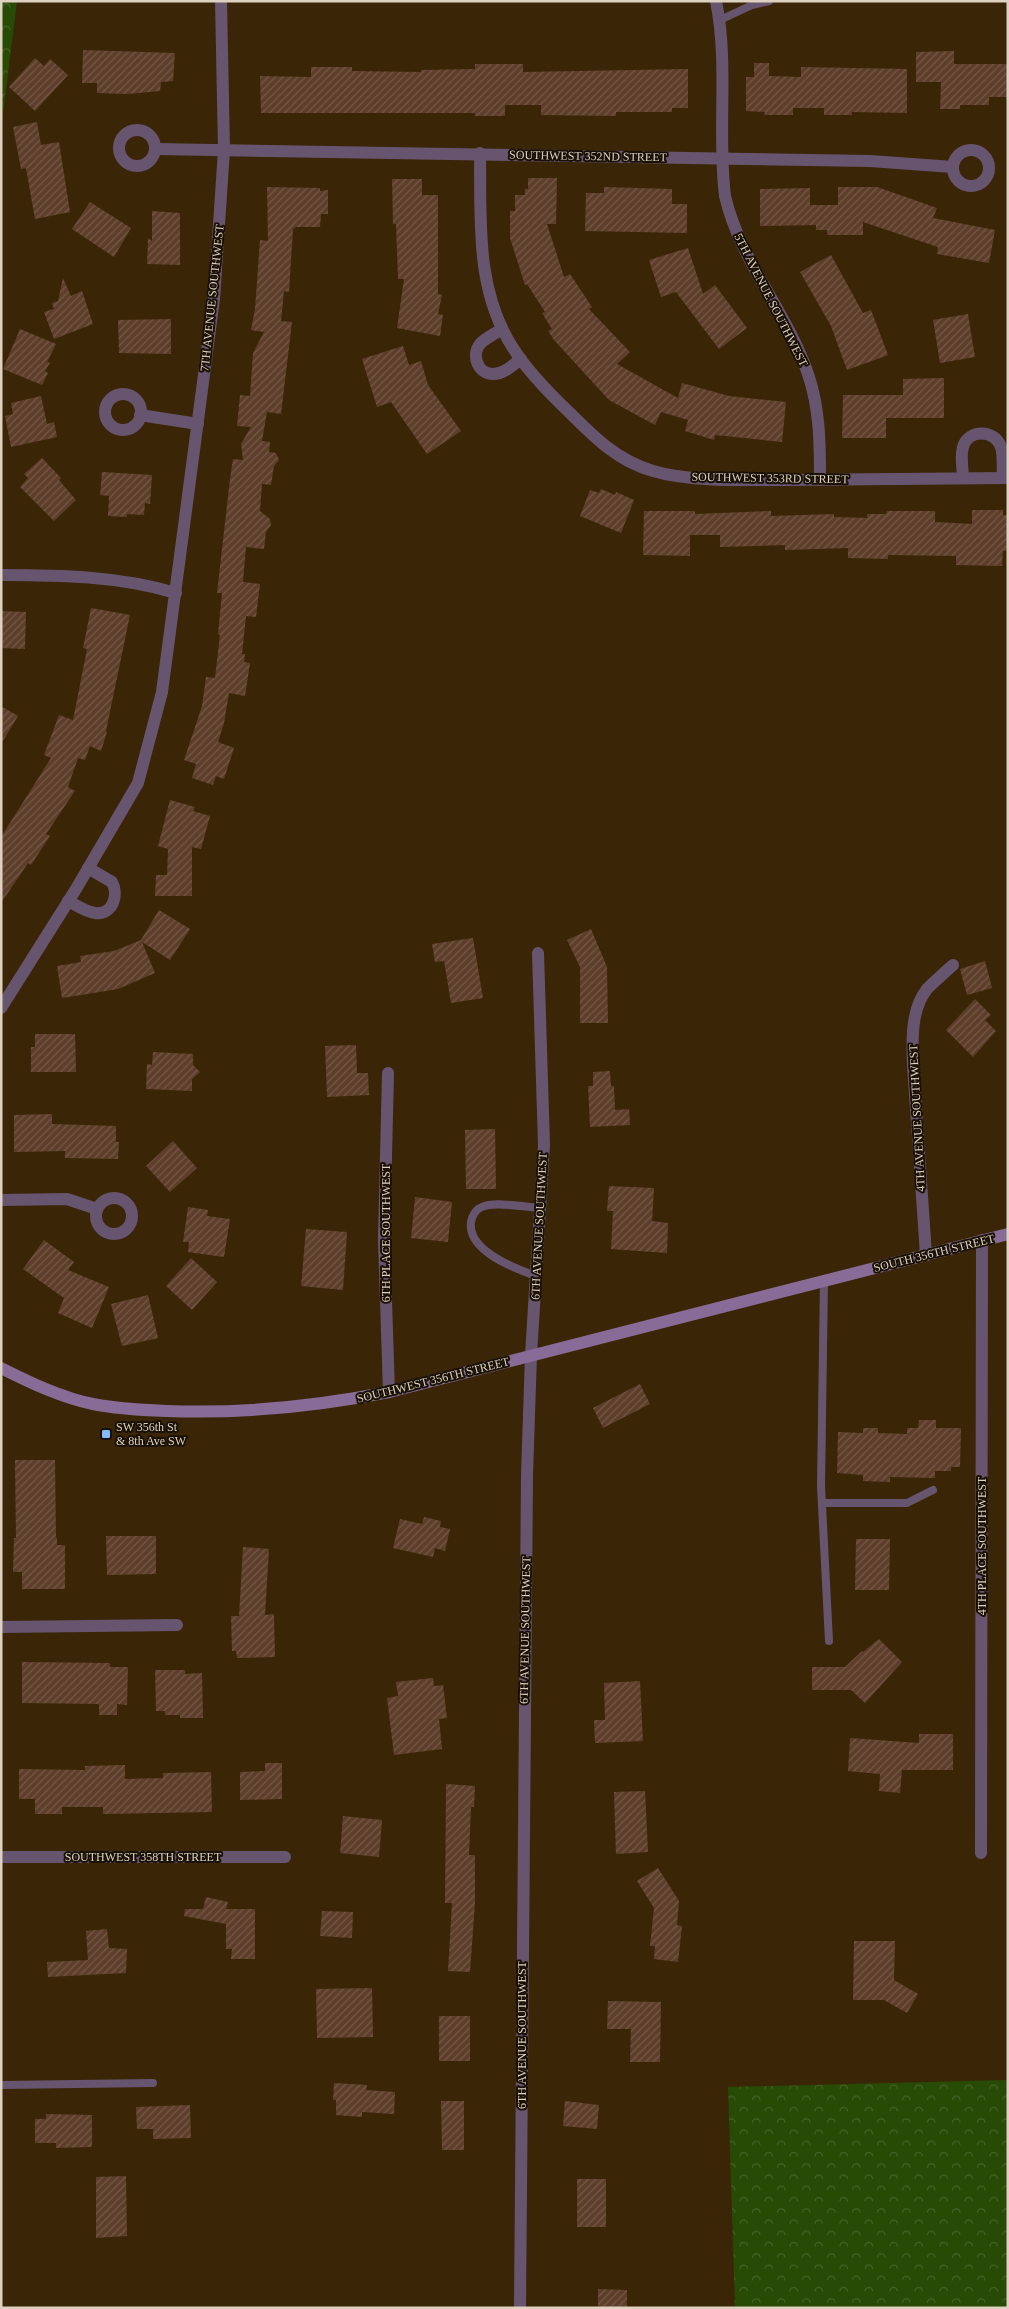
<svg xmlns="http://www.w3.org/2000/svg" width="1009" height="2309" viewBox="0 0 1009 2309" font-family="'Times New Roman',serif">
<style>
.forest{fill:url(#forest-crowns)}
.building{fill:url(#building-hatch)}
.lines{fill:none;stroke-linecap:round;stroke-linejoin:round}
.lane{stroke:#675570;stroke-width:8}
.street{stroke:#675570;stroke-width:12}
.secondary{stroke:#886c97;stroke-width:12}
.poi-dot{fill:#86bbfb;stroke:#1a1106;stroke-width:2}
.labels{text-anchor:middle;stroke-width:4;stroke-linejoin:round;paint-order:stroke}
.street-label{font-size:12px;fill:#ded1c0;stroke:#1a1106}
.poi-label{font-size:12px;fill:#ded1c0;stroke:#1a1106;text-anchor:start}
</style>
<defs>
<pattern id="forest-crowns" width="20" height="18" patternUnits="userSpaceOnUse" patternTransform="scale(1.25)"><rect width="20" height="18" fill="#274a05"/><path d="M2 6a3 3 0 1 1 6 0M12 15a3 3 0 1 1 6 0" fill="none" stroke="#466328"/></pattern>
<pattern id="building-hatch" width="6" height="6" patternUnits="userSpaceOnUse" patternTransform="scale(1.25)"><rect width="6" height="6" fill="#5d3e2a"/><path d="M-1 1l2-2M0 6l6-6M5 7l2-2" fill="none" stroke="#745947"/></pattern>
</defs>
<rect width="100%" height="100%" fill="#3a2607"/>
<!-- forest -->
<g class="forest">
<path d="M1 1H17L1 129Z"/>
<path d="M1008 2080V2308H735L728 2087Z"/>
</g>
<!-- building -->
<g class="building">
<path d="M83 50 175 53 173 81 161 82 160 91 127 94 97 93V83H82Z"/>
<path d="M954 51V64H1008V97H989V105H960V109H940L941 82H916V52Z"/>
<path d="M35 58 44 66 50 59 68 75 35 111 9 87Z"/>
<path d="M754 63H769V76L801 77V67L907 69V113L852 112V115H824V108H793V115H764L765 112 746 111V77H754Z"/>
<path d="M475 64H523V72L688 69V108H672V112H616V116L541 115V105H505V116H475V113H261L260 76 311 77V67H352V71L421 72V70L475 69Z"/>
<path d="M37 122 41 145 59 142 70 212 35 219 26 168 21 169 13 127Z"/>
<path d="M528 178H557L556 224H547L564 277 570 274 592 307 589 309 630 352 617 364 678 398 682 383 729 396 786 402 782 442 715 435 714 440 685 431 688 420 661 412 655 425 609 400 554 340 548 331 552 329 542 313 545 312 527 284 525 285 510 238V211H515V195H525V189H528Z"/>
<path d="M392 179H422V195H438V294L442 295 438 314 443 315 440 336 397 328 404 279H398L396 224H393Z"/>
<path d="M267 187 320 188V191L328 190V214H321L320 227H296L293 229 289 292 284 291 281 321 292 322 281 414 267 412 262 441 270 442 269 452 276 453 279 460 274 466 271 485 262 484 260 511 270 519 271 525 266 532 264 549 246 547 243 582 260 584 256 617 246 616 242 654H245L244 662 250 663 245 696 229 693 224 723 218 742 234 748 224 779 216 776 213 785 192 778 196 764 184 760 202 706 206 677 215 678 220 635 218 634 222 593H217L230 479 233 459 243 460 241 444 251 427 237 426 240 395 250 396 253 353 264 332 251 330 255 309 260 240 268 241Z"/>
<path d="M604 187 672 189V204H687V233L585 231 586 193H604Z"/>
<path d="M838 187H877L937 208 933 218 995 230 989 263 937 254 938 247 863 222V235H827V230H816V225L760 226V189L810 188V205H838Z"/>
<path d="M90 202 131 228 114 257 72 229Z"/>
<path d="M152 211 180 213V265L147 264 148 238 152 241Z"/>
<path d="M688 248 703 294 715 285 747 328 719 349 676 292 661 297 649 260Z"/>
<path d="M831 255 863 313 871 310 888 355 847 370 831 326 800 272Z"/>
<path d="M63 278 71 296 82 291 93 324 54 339 44 312 54 309 52 303 58 301Z"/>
<path d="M968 314 975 357 940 363 933 320Z"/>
<path d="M171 319V354L119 353 118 320Z"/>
<path d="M20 329 56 344 47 362 50 363 45 371 48 373 42 385 3 369Z"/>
<path d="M403 346 409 365 421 361 428 385 461 431 427 454 391 402 377 407 362 359Z"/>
<path d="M944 378V418H886V438H842L843 395H903V379Z"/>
<path d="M41 396 47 424 54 422 57 437 11 447 5 416 13 414 11 403Z"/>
<path d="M42 458 61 478 59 480 76 500 54 521 20 487 28 478 24 474Z"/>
<path d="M102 472 152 475 150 504 145 503 144 515 127 514V517L108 516 109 496 100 495Z"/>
<path d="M601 489 615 495 616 492 634 500 621 533 580 516 590 490 599 493Z"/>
<path d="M972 510H1003V515H1008V551H1003L1002 566 956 565V556L888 555V559L848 558V548L785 550V545L720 547V535H690V556L643 555 644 511H695V514L771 511V516L834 514V517L867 518V514H886L887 511H935V522L972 524Z"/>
<path d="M91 608 130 615 106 731 107 732 101 751 90 746 85 760 78 758 68 787 75 791 46 834 50 836 31 865 28 863 1 903V837L51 758 44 755 59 715 73 720 87 649 83 648Z"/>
<path d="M1 611 26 612 25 649 1 648Z"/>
<path d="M1 706 18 716 1 744Z"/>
<path d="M170 800 195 807 193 811 210 816 201 849 192 847V896H155L156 875H167L168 849 158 846Z"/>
<path d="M159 910 190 929 170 960 142 942 155 973 118 989 62 998 57 966 81 962 80 956 114 951 141 940Z"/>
<path d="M591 929 607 967 608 1023H580V967L567 940Z"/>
<path d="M473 938 483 998 451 1003 444 961 435 962 432 944Z"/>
<path d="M985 961 992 988 967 995 960 969Z"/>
<path d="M975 999 991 1015 985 1020 996 1031 973 1057 946 1030Z"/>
<path d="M35 1034H75L76 1072H31V1047H35Z"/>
<path d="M356 1045 357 1073H368L369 1095 327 1097 325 1046Z"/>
<path d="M153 1052 193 1054V1065L200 1072 192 1079V1091L146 1089 147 1064 152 1065Z"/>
<path d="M610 1071 611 1086H614L615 1110 629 1109 630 1125 590 1127 588 1086H593V1072Z"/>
<path d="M52 1114V1124L116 1126V1142H119L118 1159 65 1158V1151L14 1152V1115Z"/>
<path d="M495 1129 496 1189H466L465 1130Z"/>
<path d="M173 1141 197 1168 170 1192 146 1166Z"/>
<path d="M609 1186 654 1188 652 1221 668 1223 667 1253 611 1249 613 1211H607Z"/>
<path d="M415 1197 452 1202 448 1242 411 1238Z"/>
<path d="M188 1207 208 1210 207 1216 230 1219 224 1257 188 1252 189 1242H183Z"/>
<path d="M306 1229 347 1232 343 1290 301 1286Z"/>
<path d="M44 1240 74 1262 68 1270 109 1287 92 1328 58 1313 64 1298 23 1269Z"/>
<path d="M191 1258 217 1282 192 1310 166 1286Z"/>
<path d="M148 1295 158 1338 122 1346 111 1304Z"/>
<path d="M640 1384 650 1404 603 1428 593 1408Z"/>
<path d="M919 1420H936V1428H961L960 1467H951V1471H935V1478L890 1477V1482L863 1481V1475L837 1473 838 1432 863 1433V1428H878V1433L907 1434V1428H918Z"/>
<path d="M15 1460H55L56 1538H57V1545H65V1589H22V1572H13L14 1538H16Z"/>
<path d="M424 1517 441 1521 440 1527 450 1529 445 1551 435 1548 433 1557 393 1548 400 1519 422 1524Z"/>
<path d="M106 1536H156V1574L107 1575Z"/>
<path d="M856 1539H890L889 1590H855Z"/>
<path d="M243 1547 269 1549 265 1615 274 1614 275 1657 237 1658 236 1651H232L231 1616H239Z"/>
<path d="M879 1639 902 1662 865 1703 851 1690H812V1667H845L862 1651 863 1652Z"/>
<path d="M22 1662 110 1663V1667H128L127 1705 117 1704V1715H99V1704L22 1703Z"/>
<path d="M155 1670H185V1674L202 1673 203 1718H180V1715H165V1711H156Z"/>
<path d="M433 1678 434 1686 443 1685 447 1718 439 1719 442 1749 394 1755 387 1698 398 1696 396 1682Z"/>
<path d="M640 1681 643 1741 595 1743 594 1720H605L604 1683Z"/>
<path d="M919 1734H953V1770H902L900 1793 879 1791 880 1774 848 1771 850 1738 919 1743Z"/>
<path d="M265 1763H282V1799L240 1800V1772L265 1771Z"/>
<path d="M125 1765V1779L163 1778V1773L211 1772 212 1812 103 1814V1807H62V1814H35V1799H19V1769L85 1770V1766Z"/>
<path d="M446 1784 475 1786 474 1807H471L469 1855H475V1903L470 1972 448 1971 452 1903H445Z"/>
<path d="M645 1791 648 1852 616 1854 614 1792Z"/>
<path d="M343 1816 382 1820 379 1857 340 1853Z"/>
<path d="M658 1868 679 1901 677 1925 682 1926 678 1962 654 1959 655 1946H650L654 1908 637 1881Z"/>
<path d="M206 1897 228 1902 226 1909H255V1959H231L232 1949H226V1924L184 1916 185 1909H203Z"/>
<path d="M322 1911 353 1912 352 1938 320 1936Z"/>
<path d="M107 1929 109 1948 127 1949 126 1973 48 1977 47 1962 88 1960 86 1931Z"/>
<path d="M854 1941H895L894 1980 918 1994 907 2013 884 2000H853Z"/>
<path d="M372 1988 373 2037 317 2038 316 1989Z"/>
<path d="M608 2001 661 2002 660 2062H630L631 2029H607Z"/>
<rect x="439" y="2016" width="31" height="45"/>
<path d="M334 2083 367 2085 366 2090 395 2092 394 2114 362 2112V2117L336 2115V2100H333Z"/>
<path d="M441 2101H464V2150H442Z"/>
<path d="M565 2101 599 2105 597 2129 563 2126Z"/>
<path d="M190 2105 191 2138 153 2139V2129H137L136 2107Z"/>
<path d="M46 2114 92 2115V2147L56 2148V2143H35V2119H46Z"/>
<path d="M126 2176 127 2236 96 2238V2177Z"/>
<rect x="577" y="2179" width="29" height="48"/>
<path d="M598 2289 627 2290V2308H598Z"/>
</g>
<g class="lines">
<!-- lane -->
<g class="lane">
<path d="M720 20 752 5 769 1"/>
<path d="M536 1276C516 1269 467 1251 471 1222 472 1216 476 1209 482 1207 494 1201 526 1207 540 1208"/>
<path d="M824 1281 821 1486 829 1641"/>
<path d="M822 1503H907L933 1490"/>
<path d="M1 2085 153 2083"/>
</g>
<!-- street -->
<g class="street">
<path d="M716 1C729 65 717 131 725 196 740 261 787 312 808 374 820 409 820 444 820 480"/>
<circle cx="137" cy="148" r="18"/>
<path d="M156 149 870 161 953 167"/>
<circle cx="971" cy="168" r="18"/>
<path d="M480 153C481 220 475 290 513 348 528 372 550 394 570 413 595 438 618 461 653 471 690 482 745 480 785 480 859 480 933 478 1008 478"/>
<path d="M502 329C496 333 488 337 482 342 470 353 477 374 493 374 504 374 513 365 521 359"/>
<circle cx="123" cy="412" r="18"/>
<path d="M140 415 198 424"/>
<path d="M963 478C963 469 960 457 963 447 968 429 995 429 1001 447 1004 456 1002 468 1003 478"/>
<path d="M1 575C60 575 119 576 176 593"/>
<path d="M68 901C76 905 86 912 95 913 113 915 119 895 112 882L88 868"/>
<path d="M1 1008 76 889 138 783 162 692 214 299 224 150 221 1"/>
<path d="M388 1073 384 1239 389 1392"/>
<circle cx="114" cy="1216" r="18"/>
<path d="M1 1200 67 1199 97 1209"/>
<path d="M926 1255 913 1064C912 1040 911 1009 927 989 935 981 944 973 953 965"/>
<path d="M1 1627 177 1625"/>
<path d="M981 1853 982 1240"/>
<path d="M1 1857H285"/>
<path d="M520 2308 527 1475 531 1355 544 1145 538 953"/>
</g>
<!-- secondary -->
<path class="secondary" d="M1 1368C29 1382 62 1398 93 1404 117 1409 141 1410 166 1411 243 1414 313 1407 389 1392L1008 1234"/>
</g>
<!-- markers -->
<rect class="poi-dot" x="101" y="1429" width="10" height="10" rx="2.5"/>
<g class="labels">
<!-- street labels -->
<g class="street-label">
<text transform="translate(588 156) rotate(1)" y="4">SOUTHWEST 352ND STREET</text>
<text transform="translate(212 298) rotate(-84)" y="4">7TH AVENUE SOUTHWEST</text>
<text transform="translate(771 300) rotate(63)" y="4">5TH AVENUE SOUTHWEST</text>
<text transform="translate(770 478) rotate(1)" y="4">SOUTHWEST 353RD STREET</text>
<text transform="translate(917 1118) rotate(-93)" y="4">4TH AVENUE SOUTHWEST</text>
<text transform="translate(539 1226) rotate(-87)" y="4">6TH AVENUE SOUTHWEST</text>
<text transform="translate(386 1233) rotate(-90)" y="4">6TH PLACE SOUTHWEST</text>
<text transform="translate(934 1253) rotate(-14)" y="4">SOUTH 356TH STREET</text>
<text transform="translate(433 1380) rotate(-14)" y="4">SOUTHWEST 356TH STREET</text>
<text transform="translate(982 1546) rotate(-90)" y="4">4TH PLACE SOUTHWEST</text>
<text transform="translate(525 1630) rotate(-89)" y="4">6TH AVENUE SOUTHWEST</text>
<text x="143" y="1861">SOUTHWEST 358TH STREET</text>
<text transform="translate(522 2035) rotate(-90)" y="4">6TH AVENUE SOUTHWEST</text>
</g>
<!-- poi labels -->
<g class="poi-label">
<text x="116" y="1431">SW 356th St<tspan x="116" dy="14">&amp; 8th Ave SW</tspan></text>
</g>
</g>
<!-- border -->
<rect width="1009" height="2309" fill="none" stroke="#ded1c0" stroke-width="5"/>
</svg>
